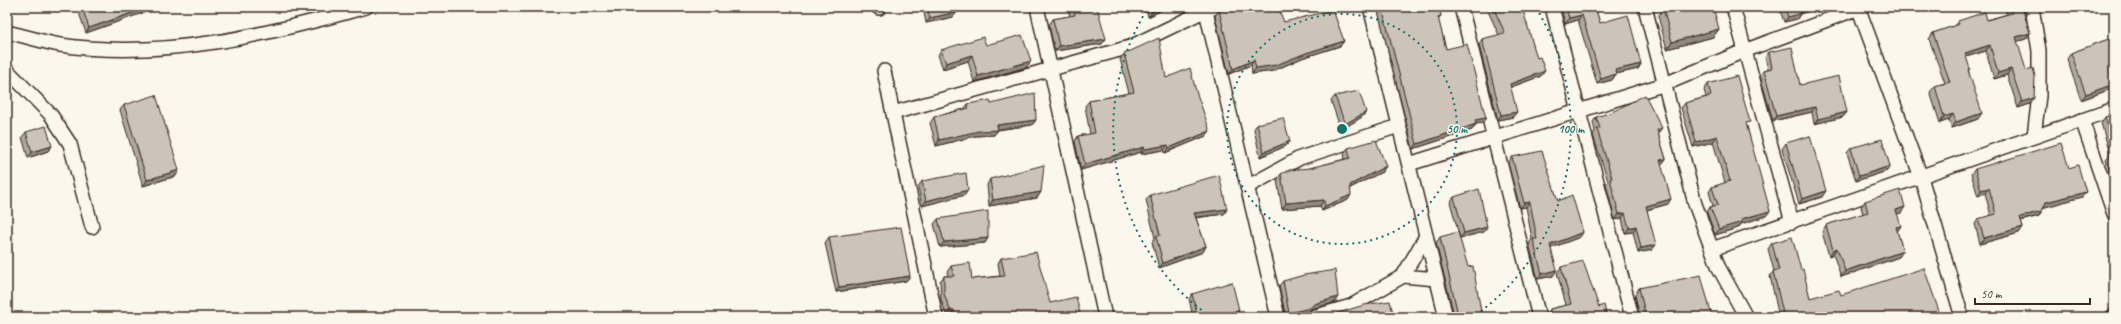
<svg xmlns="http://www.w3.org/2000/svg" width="2121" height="324" viewBox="0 0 2121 324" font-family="Caveat,sans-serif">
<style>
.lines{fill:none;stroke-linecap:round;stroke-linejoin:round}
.street-casing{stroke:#3b2a1e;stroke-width:16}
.street{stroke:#fbf7ec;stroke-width:13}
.wall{fill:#afa99f;stroke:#3b2a1e}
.shaded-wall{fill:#8f8982;stroke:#3b2a1e}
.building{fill:#ccc4b9;stroke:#3b2a1e}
.ring{fill:none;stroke:#0f766e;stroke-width:2;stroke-dasharray:2 4}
.centre{fill:#0f766e;stroke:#fbf7ec;stroke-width:2}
.ring-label{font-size:12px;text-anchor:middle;font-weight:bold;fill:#0f766e;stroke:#fbf7ec;stroke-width:3;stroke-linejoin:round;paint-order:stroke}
</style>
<rect width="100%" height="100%" fill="#fbf7ec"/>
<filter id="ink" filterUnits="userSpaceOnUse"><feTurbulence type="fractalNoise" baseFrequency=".025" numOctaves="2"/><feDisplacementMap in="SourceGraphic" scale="8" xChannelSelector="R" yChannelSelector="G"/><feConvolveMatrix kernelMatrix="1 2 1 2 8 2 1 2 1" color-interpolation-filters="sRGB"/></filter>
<g filter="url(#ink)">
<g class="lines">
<!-- street casing -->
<g class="street-casing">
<g id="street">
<path d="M878 7 879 8"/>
<path d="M1037 7 1105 317"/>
<path d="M1205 7 1278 317"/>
<path d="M1370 7 1446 317"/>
<path d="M1461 7 1539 317"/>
<path d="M1552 7 1632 317"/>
<path d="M1645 7 1695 204 1719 268 1746 317"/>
<path d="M1733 7 1792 222"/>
<path d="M1858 7 1921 177 1962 317"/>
<path d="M2032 7 2039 51V96L2034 136"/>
<path d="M7 32C25 36 42 42 60 45 164 60 267 35 366 7"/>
<path d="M7 70 51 115 70 144 92 227"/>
<path d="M884 71 936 317"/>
<path d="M893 113 1130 47 1206 10 1216 7"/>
<path d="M2082 120 2114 214"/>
<path d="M1409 164 1665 84 1744 51 1862 7"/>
<path d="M1247 187 1300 158 1399 126"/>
<path d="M1712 249 2114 109"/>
<path d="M1403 276 1436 279"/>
<path d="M1313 317 1351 306 1403 276 1426 236"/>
<path d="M2112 317 2114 316"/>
</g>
</g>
<!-- street -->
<use href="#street" class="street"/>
</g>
<!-- wall -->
<g class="wall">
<path d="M77 7H151L148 11 86 33Z"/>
<path d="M923 7H956L957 12 953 17 926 23 923 8Z"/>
<path d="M1067 7H1097L1102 44 1055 51 1049 25 1053 19 1070 16Z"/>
<path d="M1146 7H1168L1148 17Z"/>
<path d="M1377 7H1439L1441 16 1438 19 1446 49 1482 123 1476 124 1472 130 1413 149Z"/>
<path d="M1486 7H1524L1522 9 1541 76 1511 87 1513 117 1498 120 1479 45 1482 39 1499 35Z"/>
<path d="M1561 7H1595L1600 23 1641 64 1638 69 1616 74 1612 80 1597 84 1578 20 1565 24Z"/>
<path d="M1779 7H1821L1800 14 1797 19 1784 22Z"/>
<path d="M2004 7H2022L2030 33 2026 39 2017 41 2030 104 2018 108 2007 75 1994 79 1986 51 1966 57 1978 119 1952 128 1949 120 1940 123 1930 92 1935 86 1945 83 1929 39 1933 33 1954 26 1958 21 1987 20 2007 14Z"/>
<path d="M1663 8 1719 29 1713 37 1667 49 1658 16Z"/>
<path d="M1219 10 1284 22 1344 41 1340 46 1302 58 1273 71 1252 74 1251 65 1229 74 1215 16Z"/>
<path d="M2114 37V88L2081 100 2067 59 2071 53Z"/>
<path d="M986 45 1027 67 974 82 968 61 943 69 938 55 941 50Z"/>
<path d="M1769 52 1800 85 1847 112 1843 117 1814 124 1812 112 1773 121 1760 75 1764 70 1768 69 1765 57Z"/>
<path d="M1124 54 1166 78 1206 136 1165 153 1164 150 1141 154V152L1081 170 1075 141 1078 136 1090 134 1085 106 1089 101 1129 93 1120 59Z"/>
<path d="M1708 84 1747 126 1766 216 1741 224 1738 228 1715 235 1707 212 1710 207 1713 206 1709 192 1712 187 1725 183 1713 142 1693 147 1681 108 1685 103 1706 97 1704 90Z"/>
<path d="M1335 96 1366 112 1362 117 1341 130 1331 101Z"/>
<path d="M968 104H991L1036 120 1032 125 998 130 994 135 975 136 936 146 930 123 934 117 964 109Z"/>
<path d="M124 105 176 176 143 186 120 110Z"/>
<path d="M2114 114V189L2106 159 2110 154 2101 123 2105 117Z"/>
<path d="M1596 117 1658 133 1666 159 1661 164 1668 204 1647 210 1652 250 1638 253 1633 232 1625 233 1622 218 1615 220 1606 184 1608 181 1593 135 1595 131 1593 122Z"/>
<path d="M1257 124 1290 141 1286 146 1260 157 1254 129Z"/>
<path d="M26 132 52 146 48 151 28 158 22 137Z"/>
<path d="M1786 143 1822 197 1799 204 1782 149Z"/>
<path d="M1348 148 1386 166 1382 172 1350 188 1348 200 1322 211 1320 206 1282 209 1277 180 1281 174 1310 168 1345 159 1344 153Z"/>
<path d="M1851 148 1887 171 1856 181 1847 153Z"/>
<path d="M1512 157 1558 201 1583 232 1580 237 1551 248 1553 276 1538 279 1529 244 1532 239 1526 207 1520 208 1508 163Z"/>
<path d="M2069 168 2086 192 2082 197 2044 207 2042 211 2039 216 2021 221 2023 227 2019 233 1980 244 1975 224 1978 219 1991 216 1985 193 1978 196 1971 174 1975 169Z"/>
<path d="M990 179 1041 192 1037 198 989 206 987 185Z"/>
<path d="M922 181 965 195 922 206 918 187Z"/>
<path d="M1150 195 1227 209 1224 214 1196 218 1206 246 1203 252 1159 268 1152 242 1155 238 1146 200Z"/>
<path d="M1454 197 1484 232 1460 238 1450 202Z"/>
<path d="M1865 201 1901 213 1897 214V231L1903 251 1899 257 1841 277 1833 254 1829 256 1822 232 1826 225 1863 214 1861 207Z"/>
<path d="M938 219 988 238 985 243 940 247 934 224Z"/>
<path d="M829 237 910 276 906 281 836 292 825 243Z"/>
<path d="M1440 237 1468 267 1482 317H1453L1454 315 1436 243Z"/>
<path d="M1772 243 1801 270 1810 298 1841 295 1941 317H1779L1770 276 1774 271 1768 249Z"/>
<path d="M1001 258 1050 303 1081 317H951L950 315H946L941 300 940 281 944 276H948L947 272 951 266 972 279 1000 276 998 263Z"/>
<path d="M1561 267 1599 307 1607 317H1547V315L1550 309 1566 305 1557 273Z"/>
<path d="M1283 281 1334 303 1311 309 1306 314 1290 317H1286L1279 286Z"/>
<path d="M1639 288 1712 317H1640L1635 295Z"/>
<path d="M1192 294 1239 310 1235 316 1230 317H1193L1189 299Z"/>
</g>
<!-- shaded-wall -->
<g class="shaded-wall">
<path d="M149 7H151L148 11 86 33 89 28Z"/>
<path d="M1161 7H1168L1148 17 1152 12Z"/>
<path d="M1809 7H1821L1800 14 1797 19 1784 22 1788 17 1800 10Z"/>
<path d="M957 12 953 17 926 23 930 18Z"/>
<path d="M1582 15 1578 20 1565 24 1569 18Z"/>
<path d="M1719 29 1713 37 1667 49 1672 42Z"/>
<path d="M2030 33 2026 39 2012 43 2016 37Z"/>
<path d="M1106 39 1102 44 1055 51 1059 46Z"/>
<path d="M1344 41 1340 46 1302 58 1273 71 1252 74 1256 68Z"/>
<path d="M1990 45 1986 51 1961 58 1965 53Z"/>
<path d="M972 55 968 61 943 69 946 63Z"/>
<path d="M1254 60 1251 65 1229 74 1233 69Z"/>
<path d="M1031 61 1027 67 974 82 978 76Z"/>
<path d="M1641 64 1638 69 1616 74 1612 80 1597 84 1601 79 1615 70Z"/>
<path d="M2011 69 2007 75 1994 79 1998 73Z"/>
<path d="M1545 71 1541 76 1506 89 1510 84Z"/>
<path d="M2114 84V88L2081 100 2086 94Z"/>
<path d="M2034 98 2030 104 2018 108 2022 102Z"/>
<path d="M1815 107 1812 112 1773 121 1776 116Z"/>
<path d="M1366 112 1362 117 1341 130 1345 124Z"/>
<path d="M1517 112 1513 117 1498 120 1501 115Z"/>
<path d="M1847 112 1843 117 1814 124 1818 119Z"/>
<path d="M1982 113 1978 119 1952 128 1956 122Z"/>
<path d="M1953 114 1949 120 1940 123 1944 117Z"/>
<path d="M1486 118 1482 123 1471 125 1475 120Z"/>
<path d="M1036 120 1032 125 993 130H998L994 135 975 136 936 146 939 140 997 125Z"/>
<path d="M1476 124 1472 130 1413 149 1417 144Z"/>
<path d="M1662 128 1658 133 1657 130Z"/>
<path d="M1210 131 1206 136 1165 153 1169 148Z"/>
<path d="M1717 136 1713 142 1693 147 1696 142Z"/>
<path d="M1290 141 1286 146 1260 157 1264 152Z"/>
<path d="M1168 145 1164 150 1141 154 1145 149Z"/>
<path d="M52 146 48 151 28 158 32 152Z"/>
<path d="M1144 147 1141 152 1081 170 1085 164Z"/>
<path d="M1666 159 1662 164 1657 166 1660 160Z"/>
<path d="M1386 166 1382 172 1346 190 1350 185Z"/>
<path d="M1890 166 1887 171 1856 181 1859 176Z"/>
<path d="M179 170 176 176 143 186 147 180Z"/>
<path d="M1989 188 1985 193 1978 196 1981 190Z"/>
<path d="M968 190 965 195 922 206 926 201Z"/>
<path d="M1826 191 1822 197 1799 204 1802 199Z"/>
<path d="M1041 192 1037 198 989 206 993 200Z"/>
<path d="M2086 192 2082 197 2042 208 2046 202Z"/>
<path d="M1351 195 1348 200 1322 211 1325 206Z"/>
<path d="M1671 199 1668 204 1643 211 1646 206Z"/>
<path d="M1324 200 1320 206 1282 209 1286 203Z"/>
<path d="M1530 202 1526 207 1520 208 1524 203Z"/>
<path d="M1905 207 1901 213 1891 216 1896 210Z"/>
<path d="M1227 209 1224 214 1190 218 1194 213Z"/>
<path d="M1770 211 1766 216 1741 224 1738 228 1715 235 1719 229 1741 219Z"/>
<path d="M2042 211 2039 216 2016 222 2020 217Z"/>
<path d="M1625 213 1622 218 1615 220 1619 214Z"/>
<path d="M1636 226 1633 232 1625 233 1629 228Z"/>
<path d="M1901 226 1897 232 1896 227Z"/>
<path d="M1487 227 1484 232 1460 238 1464 233Z"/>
<path d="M2023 227 2019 233 1980 244 1984 238Z"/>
<path d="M1583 232 1580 237 1546 250 1550 245Z"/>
<path d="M988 238 985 243 940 247 944 242Z"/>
<path d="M1656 245 1652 250 1638 253 1641 248Z"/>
<path d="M1206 246 1203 252 1159 268 1163 263Z"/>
<path d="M1837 248 1833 254 1829 256 1833 250Z"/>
<path d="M1903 251 1899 257 1841 277 1845 271Z"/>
<path d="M1557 270 1553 276 1538 279 1542 274Z"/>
<path d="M910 276 906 281 836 292 839 287Z"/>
<path d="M1338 297 1334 303 1311 309 1306 314 1290 317H1286L1289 313 1314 304Z"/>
<path d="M950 310H954L950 315H946Z"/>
<path d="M1239 310 1235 316 1230 317H1214Z"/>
<path d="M1872 315 1870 317H1864Z"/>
</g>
<!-- building -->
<g class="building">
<path d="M82 7H149L89 28Z"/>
<path d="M927 7H956L957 12 930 18Z"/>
<path d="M1072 7H1097L1106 39 1059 46 1053 19 1075 15Z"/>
<path d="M1150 7H1161L1152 12Z"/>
<path d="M1232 7H1278L1284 22 1333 10 1344 41 1306 53 1276 65 1256 68 1254 60 1233 69 1219 10Z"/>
<path d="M1382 7H1439L1441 16 1438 17 1446 49 1467 44 1486 118 1475 120 1476 124 1417 144Z"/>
<path d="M1493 7H1522L1537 58 1540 57 1545 71 1510 84 1517 112 1501 115 1482 39 1505 33Z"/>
<path d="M1566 7H1595L1600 23 1628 15 1641 64 1615 70 1616 74 1601 79 1582 15 1569 18Z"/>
<path d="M1668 7H1713L1719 29 1672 42 1663 8Z"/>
<path d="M1785 7H1809L1800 10 1801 13 1788 17Z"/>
<path d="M2010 7H2022L2030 33 2016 37 2026 70 2033 68 2035 76 2034 98 2022 102 2011 69 1998 73 1990 45 1965 53 1970 69 1968 70 1982 113 1956 122 1953 114 1944 117 1935 86 1950 82 1933 33 1959 24 1958 21 1985 12 1987 20 2012 13Z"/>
<path d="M1022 35 1031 61 978 76 972 55 946 63 941 50 983 37 986 45Z"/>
<path d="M2114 37V84L2086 94 2071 53Z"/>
<path d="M1159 38 1166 78 1190 68 1196 91 1210 131 1169 148 1168 145 1145 149 1144 147 1085 164 1078 136 1095 133 1089 101 1134 92 1124 54Z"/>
<path d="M1792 47 1800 85 1839 76 1847 112 1818 119 1815 107 1776 116 1764 70 1772 68 1769 52Z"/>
<path d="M1737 76 1750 122 1746 123 1770 211 1741 219 1742 222 1719 229 1710 207 1718 205 1712 187 1730 181 1717 136 1696 142 1685 103 1711 96 1708 84Z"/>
<path d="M1359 91 1366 112 1345 124 1335 96Z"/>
<path d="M1035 93 1036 120 997 125 998 130 979 131 939 140 934 117 969 108 968 104 990 100 991 104Z"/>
<path d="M156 95 179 170 147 180 124 105Z"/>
<path d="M1645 95 1662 128 1657 130 1666 159 1660 160 1671 199 1646 206 1656 245 1641 248 1636 226 1629 228 1625 213 1619 214 1610 179 1612 178 1597 129 1600 128 1596 117 1612 112Z"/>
<path d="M2114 114V149L2105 117Z"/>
<path d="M1283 118 1290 141 1264 152 1257 124Z"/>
<path d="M46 126 52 146 32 152 26 132Z"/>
<path d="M1810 136 1826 191 1802 199 1786 143Z"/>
<path d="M1882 139 1890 166 1859 176 1851 148Z"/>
<path d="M1376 140 1386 166 1350 185 1351 195 1325 206 1324 200 1286 203 1281 174 1289 170 1310 168 1350 158 1348 148Z"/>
<path d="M2061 143 2069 168 2078 165 2086 192 2046 202 2042 211 2020 217 2023 227 1984 238 1978 219 1996 214 1989 188 1981 190 1975 169Z"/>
<path d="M1542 151 1558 201 1572 195 1583 232 1550 245 1557 270 1542 274 1533 239H1537L1530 202 1524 203 1512 157Z"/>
<path d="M2114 152V168L2110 153Z"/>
<path d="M1044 165 1041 192 993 200 990 179Z"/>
<path d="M966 173 968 190 926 201 922 181Z"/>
<path d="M1219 175 1227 209 1194 213 1206 246 1163 263 1156 236 1160 235 1150 195Z"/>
<path d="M1479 189 1487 227 1464 233 1454 197Z"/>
<path d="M1900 190 1905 207 1896 210 1901 226 1896 227 1903 251 1845 271 1837 248 1833 250 1826 225 1868 212 1865 201Z"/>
<path d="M988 211V238L944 242 938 219Z"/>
<path d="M901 227 910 276 839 287 829 237Z"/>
<path d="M1458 232 1468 267 1473 266 1482 317H1455L1457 310 1440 237Z"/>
<path d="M1792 237 1801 270 1803 269 1810 298 1839 290 1841 295 1924 268 1941 317H1873L1872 315 1864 317H1784L1773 271 1779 270 1772 243Z"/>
<path d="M1036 252 1050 303 1076 297 1081 317H956L954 310H950L944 294V276H954L951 266 970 263 972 279 1005 276 1001 258Z"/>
<path d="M1583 261 1599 307 1604 305 1607 317H1547L1550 314V309L1571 304 1561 267Z"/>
<path d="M1335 270 1338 297 1314 304 1310 308 1289 313 1283 281 1304 275Z"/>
<path d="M1701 275 1712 317H1646L1639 288Z"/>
<path d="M1232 282 1239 310 1214 317H1198L1192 294Z"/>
<path d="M1390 301 1394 317H1325L1364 305Z"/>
</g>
</g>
<!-- distance rings -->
<g class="ring">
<circle cx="1342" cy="129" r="115"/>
<path d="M1211 317A229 229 0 0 1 1148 8M1536 8A229 229 0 0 1 1473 317"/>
</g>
<circle cx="1342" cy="129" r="6" class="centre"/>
<g class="ring-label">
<text x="1457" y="133">50 m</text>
<text x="1571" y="133">100 m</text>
</g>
<!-- margin -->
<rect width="2121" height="324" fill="none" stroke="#fbf7ec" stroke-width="24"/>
<rect x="12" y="12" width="2097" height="300" fill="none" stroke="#3b2a1e" stroke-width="1.5" filter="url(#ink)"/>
<!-- scale -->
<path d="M1975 298v6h115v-6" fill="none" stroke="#3b2a1e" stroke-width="2"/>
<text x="1981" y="298" font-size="12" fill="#3b2a1e" stroke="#fbf7ec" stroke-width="3" paint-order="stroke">50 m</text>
</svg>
